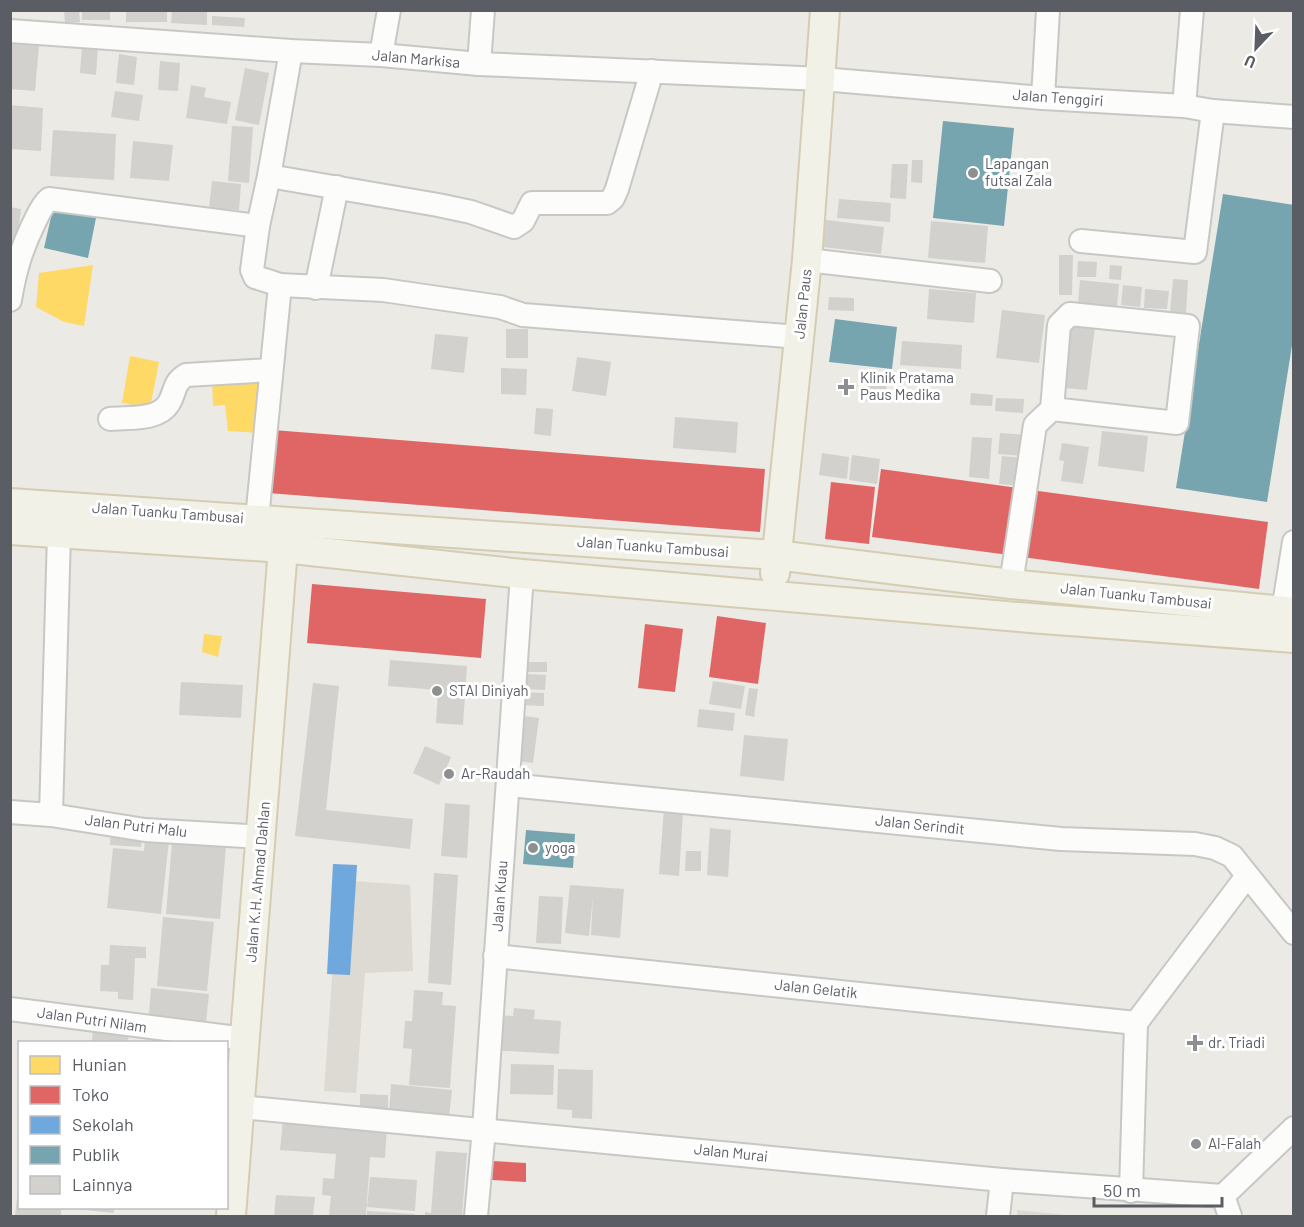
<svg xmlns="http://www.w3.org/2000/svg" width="1304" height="1227" viewBox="0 0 1304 1227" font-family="Barlow,sans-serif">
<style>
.education{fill:#dcdad3}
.homes{fill:#ffd966}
.shops{fill:#e06666}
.schools{fill:#6fa8dc}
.public{fill:#76a5af}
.building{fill:#d2d1ce}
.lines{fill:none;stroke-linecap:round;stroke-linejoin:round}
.minor-casing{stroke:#c7c7c6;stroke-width:26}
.major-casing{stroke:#d4cdb2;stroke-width:32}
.minor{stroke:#fcfcfb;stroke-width:22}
.major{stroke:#f2f1e7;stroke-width:28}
.poi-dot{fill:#8d8f91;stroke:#fff;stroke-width:2}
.labels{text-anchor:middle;stroke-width:6;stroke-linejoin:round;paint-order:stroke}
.street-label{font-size:15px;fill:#5a5e64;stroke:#fff}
.poi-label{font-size:15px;fill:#5a5e64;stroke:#fff;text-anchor:start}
</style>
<rect width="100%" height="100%" fill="#ebeae5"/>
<!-- education -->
<g class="education">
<path d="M339 880 410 885 413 971 365 973 356 1093 324 1091Z"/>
<path d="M1017 1210 1076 1216H1017Z"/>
</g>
<!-- homes -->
<g class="homes">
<path d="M93 265 84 326 64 322 36 307 39 273Z"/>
<path d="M130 356 159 362 150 408 122 403Z"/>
<path d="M212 379H262V433L228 431 225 405 213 406Z"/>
<path d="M204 634 222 636 218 657 202 652Z"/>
</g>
<!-- shops -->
<g class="shops">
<path d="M273 430 765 469 760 532 268 493Z"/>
<path d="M881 469 1018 488 1009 555 872 537Z"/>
<path d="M831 482 875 487 869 544 825 539Z"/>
<path d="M1031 490 1268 522 1259 589 1022 557Z"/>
<path d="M312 584 486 599 481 658 307 643Z"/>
<path d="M717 616 766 623 758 684 709 677Z"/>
<path d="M645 624 683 629 675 692 638 688Z"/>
<path d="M493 1161 526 1163V1182L492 1180Z"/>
</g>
<!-- schools -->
<path class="schools" d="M333 864 357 865 350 975 327 974Z"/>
<!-- public -->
<g class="public">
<path d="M943 121 1014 128 1004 226 933 218Z"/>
<path d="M1223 194 1294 205V333L1267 502 1176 488Z"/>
<path d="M54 204 97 213 88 258 44 248Z"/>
<path d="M835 319 897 327 892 369 829 362Z"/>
<path d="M526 830 575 834 573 868 523 864Z"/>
</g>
<!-- building -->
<g class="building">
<path d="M64 10H79L80 22 65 23Z"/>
<rect x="82" y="10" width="28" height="10"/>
<rect x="126" y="10" width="41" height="12"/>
<path d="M172 10 207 11V25L171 23Z"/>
<path d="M212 16 245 18 244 27 212 25Z"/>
<path d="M10 43 39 46 35 91 10 89Z"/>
<path d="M82 45 98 46 96 75 80 73Z"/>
<path d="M119 54 137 57 134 85 116 83Z"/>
<path d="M160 61 180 63 178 91 158 90Z"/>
<path d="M245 68 269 73 259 125 235 120Z"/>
<path d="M191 85 206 88 204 97 231 102 227 124 186 118Z"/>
<path d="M115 91 143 95 139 121 111 117Z"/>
<path d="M10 105 43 108 41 151 10 149Z"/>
<path d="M232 126 253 127 249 183 228 181Z"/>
<path d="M53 130 116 134 114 180 50 176Z"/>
<path d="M133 141 173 145 169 181 130 178Z"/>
<path d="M912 160H923L922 183 911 182Z"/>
<path d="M892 164H908L906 199 890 198Z"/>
<path d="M212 181 241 184 239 210 209 208Z"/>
<path d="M839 199 891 203 890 222 837 218Z"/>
<path d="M10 207 21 209 16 252 10 251Z"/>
<path d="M826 220 884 227 881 254 823 247Z"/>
<path d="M931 221 988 226 985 263 928 258Z"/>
<path d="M1059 255H1073L1072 295H1059Z"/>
<path d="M1078 261 1097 262 1096 277H1077Z"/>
<path d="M1110 265 1122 266 1121 280 1109 279Z"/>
<path d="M1173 279 1188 280 1186 313 1170 312Z"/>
<path d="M1080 280 1119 284 1117 307 1078 303Z"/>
<path d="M1123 285 1142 287 1140 307 1121 305Z"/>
<path d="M929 289 976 293 974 323 927 319Z"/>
<path d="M1145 289 1169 291 1167 309 1144 308Z"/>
<path d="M829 297 854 298V311L828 310Z"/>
<path d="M1002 310 1045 315 1039 363 996 358Z"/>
<path d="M1071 324 1095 327 1087 390 1064 388Z"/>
<rect x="506" y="329" width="22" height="29"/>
<path d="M435 334 468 337 464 373 431 369Z"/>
<path d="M902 341 962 345 961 369 900 365Z"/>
<path d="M577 357 611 362 606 396 572 391Z"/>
<path d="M501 368 527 369 526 395 501 394Z"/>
<path d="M868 377 887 378 885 403 866 401Z"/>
<path d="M971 393 993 395 992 406 970 405Z"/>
<path d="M996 398 1024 399 1023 413 995 411Z"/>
<path d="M536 408 553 409 551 436 534 434Z"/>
<path d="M675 417 738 422 736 453 673 448Z"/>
<path d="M1102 431 1148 436 1144 472 1098 466Z"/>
<path d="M1000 433 1027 435 1026 456 998 454Z"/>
<path d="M972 437 992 438 989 479 969 477Z"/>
<path d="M1062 443 1089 447 1083 484 1061 481 1064 461 1059 460Z"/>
<path d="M822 453 849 457 847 479 819 475Z"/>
<path d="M852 455 880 459 877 484 849 480Z"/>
<path d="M1002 456 1023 458 1020 486 999 484Z"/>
<path d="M390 660 467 666 463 725 436 723 438 690 388 686Z"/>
<rect x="523" y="662" width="24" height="10"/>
<path d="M524 674 546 675 545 690 523 689Z"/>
<path d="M713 681 745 686 741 709 709 704Z"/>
<path d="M181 682 243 685 241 718 179 715Z"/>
<path d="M313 683 339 686 326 810 413 819 410 849 295 836Z"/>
<path d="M749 688 758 689 754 717 745 715Z"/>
<path d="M520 692 544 693V706L519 705Z"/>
<path d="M699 709 735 713 733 731 697 727Z"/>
<path d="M517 715 539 718 533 763 511 760Z"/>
<path d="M744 735 788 739 784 781 740 776Z"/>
<path d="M425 746 451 757 439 785 413 773Z"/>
<path d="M445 803 470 805 467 858 441 856Z"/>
<path d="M664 809 683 811 679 876 659 874Z"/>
<path d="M710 828 731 830 728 877 707 875Z"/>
<path d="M111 831 143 833 141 847 110 845Z"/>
<path d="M145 837 169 840 161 914 107 908 113 848 144 851Z"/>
<path d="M172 842 226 846 220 919 166 914Z"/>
<path d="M686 851H701V871H685Z"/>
<path d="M434 873 458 875 451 985 428 983Z"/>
<path d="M570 885 624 889 620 938 591 935 593 896 589 936 565 933Z"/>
<path d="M539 896 563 897 561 944 536 943Z"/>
<path d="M163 917 214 922 207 991 157 986Z"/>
<path d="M110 945 146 947V958H135L133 1000 118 999V992L100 991 101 965H109Z"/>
<path d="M151 988 209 994 205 1032 148 1027Z"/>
<path d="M414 990 443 992 442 1005 456 1006 450 1088 409 1085 412 1049 403 1048 405 1021H412Z"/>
<path d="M514 1008 535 1010 534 1019 561 1021 559 1054 490 1050 492 1015 513 1016Z"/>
<path d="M93 1027 129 1031 128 1042H92Z"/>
<path d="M159 1037 198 1042H159Z"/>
<path d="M511 1064 554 1065 553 1095 510 1094Z"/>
<path d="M558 1069 593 1070 592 1119 572 1118V1110L557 1109Z"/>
<path d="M391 1084 452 1090 449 1118 389 1113Z"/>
<path d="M360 1094 388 1095V1109H360Z"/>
<path d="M283 1120 387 1128 385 1158 370 1157 366 1216H329L331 1196 322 1195 323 1178 334 1179 336 1154 280 1150Z"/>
<path d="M436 1151 467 1153 462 1216H425V1212L431 1213Z"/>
<path d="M370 1177 417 1180 415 1211 367 1207Z"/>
<path d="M18 1189H20V1208H61V1216H15Z"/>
<path d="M276 1195 315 1197 313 1216H274Z"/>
<path d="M76 1208H114V1213L76 1209Z"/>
<path d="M367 1211 415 1214 414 1216H367Z"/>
</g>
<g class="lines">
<!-- minor casing -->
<g class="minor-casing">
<g id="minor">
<path d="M10 31 291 51 381 55 479 64 822 79 1043 98 1184 106 1213 111 1294 117"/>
<path d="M291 51 269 176 258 226 252 270 255 277 280 285 383 290 500 307 523 315 799 337"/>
<path d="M381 55 389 10"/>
<path d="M479 64 483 10"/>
<path d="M1043 98 1048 10"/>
<path d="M1184 106 1192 10"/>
<path d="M269 176 438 205 471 212 514 227 523 221 532 203H607L613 198 617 189 652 71"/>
<path d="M1081 241 1195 252 1213 111"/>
<path d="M807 260 990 281"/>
<path d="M316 288 337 187"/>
<path d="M10 300C15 270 21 250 34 223 38 215 42 205 49 199L258 226"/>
<path d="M110 419C129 417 158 421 169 403 176 391 173 383 186 375L271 370"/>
<path d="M257 519 280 285"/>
<path d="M1011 584 1035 425 1052 409 1059 325 1070 314 1188 326 1177 423 1052 409"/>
<path d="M1283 611 1294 542"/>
<path d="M509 785 1061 839 1195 844 1215 848 1232 856 1294 933"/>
<path d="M10 812 51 815 145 830 262 837"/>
<path d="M51 815 59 534"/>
<path d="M495 956 1136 1023"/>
<path d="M10 1009 245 1039"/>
<path d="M241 1107 1002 1180 1223 1196"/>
<path d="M1131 1191 1136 1023 1247 876"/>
<path d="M1223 1196 1294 1128"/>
<path d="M1223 1196 1230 1216"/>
<path d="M476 1216 484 1129 522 574"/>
<path d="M998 1216 1002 1180"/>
</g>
</g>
<!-- major casing -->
<g class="major-casing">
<g id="major">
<path d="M10 503 776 555 1011 584 1294 612"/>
<path d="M10 530 283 548 522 574 1030 618 1294 638"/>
<path d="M775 573 807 260 825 10"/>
<path d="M231 1216 283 548"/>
</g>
</g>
<!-- minor -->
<use href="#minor" class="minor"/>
<!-- major -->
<use href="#major" class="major"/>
</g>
<!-- markers -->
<g class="poi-dot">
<circle cx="973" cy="173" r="6"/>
<path d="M843 378h6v6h6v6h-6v6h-6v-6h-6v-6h6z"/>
<circle cx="437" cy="691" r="6"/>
<circle cx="449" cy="774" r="6"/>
<circle cx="533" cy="848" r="6"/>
<path d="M1192 1034h6v6h6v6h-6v6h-6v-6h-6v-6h6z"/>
<circle cx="1196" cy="1144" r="6"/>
</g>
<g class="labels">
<!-- street labels -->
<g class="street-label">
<text transform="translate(416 59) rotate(5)" y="5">Jalan Markisa</text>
<text transform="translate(1058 98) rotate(4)" y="5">Jalan Tenggiri</text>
<text transform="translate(803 304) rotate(-84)" y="5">Jalan Paus</text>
<text transform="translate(168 513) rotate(4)" y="5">Jalan Tuanku Tambusai</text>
<text transform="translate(653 547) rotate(4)" y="5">Jalan Tuanku Tambusai</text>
<text transform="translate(1136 596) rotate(6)" y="5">Jalan Tuanku Tambusai</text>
<text transform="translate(920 825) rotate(6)" y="5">Jalan Serindit</text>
<text transform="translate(136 826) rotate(7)" y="5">Jalan Putri Malu</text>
<text transform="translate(258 882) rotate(-85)" y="5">Jalan K.H. Ahmad Dahlan</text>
<text transform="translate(500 896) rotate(-86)" y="5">Jalan Kuau</text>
<text transform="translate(816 989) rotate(6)" y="5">Jalan Gelatik</text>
<text transform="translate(92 1020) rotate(8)" y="5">Jalan Putri Nilam</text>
<text transform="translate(731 1153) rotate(6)" y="5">Jalan Murai</text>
</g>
<!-- poi labels -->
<g class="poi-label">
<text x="985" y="169">Lapangan<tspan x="985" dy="17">futsal Zala</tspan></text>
<text x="860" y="383">Klinik Pratama<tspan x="860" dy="17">Paus Medika</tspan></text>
<text x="449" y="696">STAI Diniyah</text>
<text x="461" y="779">Ar-Raudah</text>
<text x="545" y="853">yoga</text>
<text x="1208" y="1048">dr. Triadi</text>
<text x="1208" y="1149">Al-Falah</text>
</g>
</g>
<!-- border -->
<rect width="1304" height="1227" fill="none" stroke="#5a5e64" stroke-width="24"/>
<!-- legend -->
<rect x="18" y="1041" width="210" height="168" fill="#ffffff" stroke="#bdbfc1" stroke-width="1.5"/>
<rect x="30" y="1056" width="30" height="18" fill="#ffd966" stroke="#bdbfc1" stroke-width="1.5"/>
<text x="72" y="1071" font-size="18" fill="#5a5e64">Hunian</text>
<rect x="30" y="1086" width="30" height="18" fill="#e06666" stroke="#bdbfc1" stroke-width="1.5"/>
<text x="72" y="1101" font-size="18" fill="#5a5e64">Toko</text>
<rect x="30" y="1116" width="30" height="18" fill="#6fa8dc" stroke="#bdbfc1" stroke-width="1.5"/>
<text x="72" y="1131" font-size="18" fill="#5a5e64">Sekolah</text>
<rect x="30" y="1146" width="30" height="18" fill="#76a5af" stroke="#bdbfc1" stroke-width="1.5"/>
<text x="72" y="1161" font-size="18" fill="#5a5e64">Publik</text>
<rect x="30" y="1176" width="30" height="18" fill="#d2d1ce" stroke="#bdbfc1" stroke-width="1.5"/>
<text x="72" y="1191" font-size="18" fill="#5a5e64">Lainnya</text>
<!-- north arrow -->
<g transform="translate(1256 48) rotate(203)" stroke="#ffffff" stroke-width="4.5" paint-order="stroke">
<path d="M0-4.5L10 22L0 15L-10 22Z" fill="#5a5e64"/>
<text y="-9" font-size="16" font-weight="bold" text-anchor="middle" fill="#5a5e64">U</text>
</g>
<!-- scale -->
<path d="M1094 1197v9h128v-9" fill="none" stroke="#5a5e64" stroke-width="3"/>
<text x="1103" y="1197" font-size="18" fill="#5a5e64" stroke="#ffffff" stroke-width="4.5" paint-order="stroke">50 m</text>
</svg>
